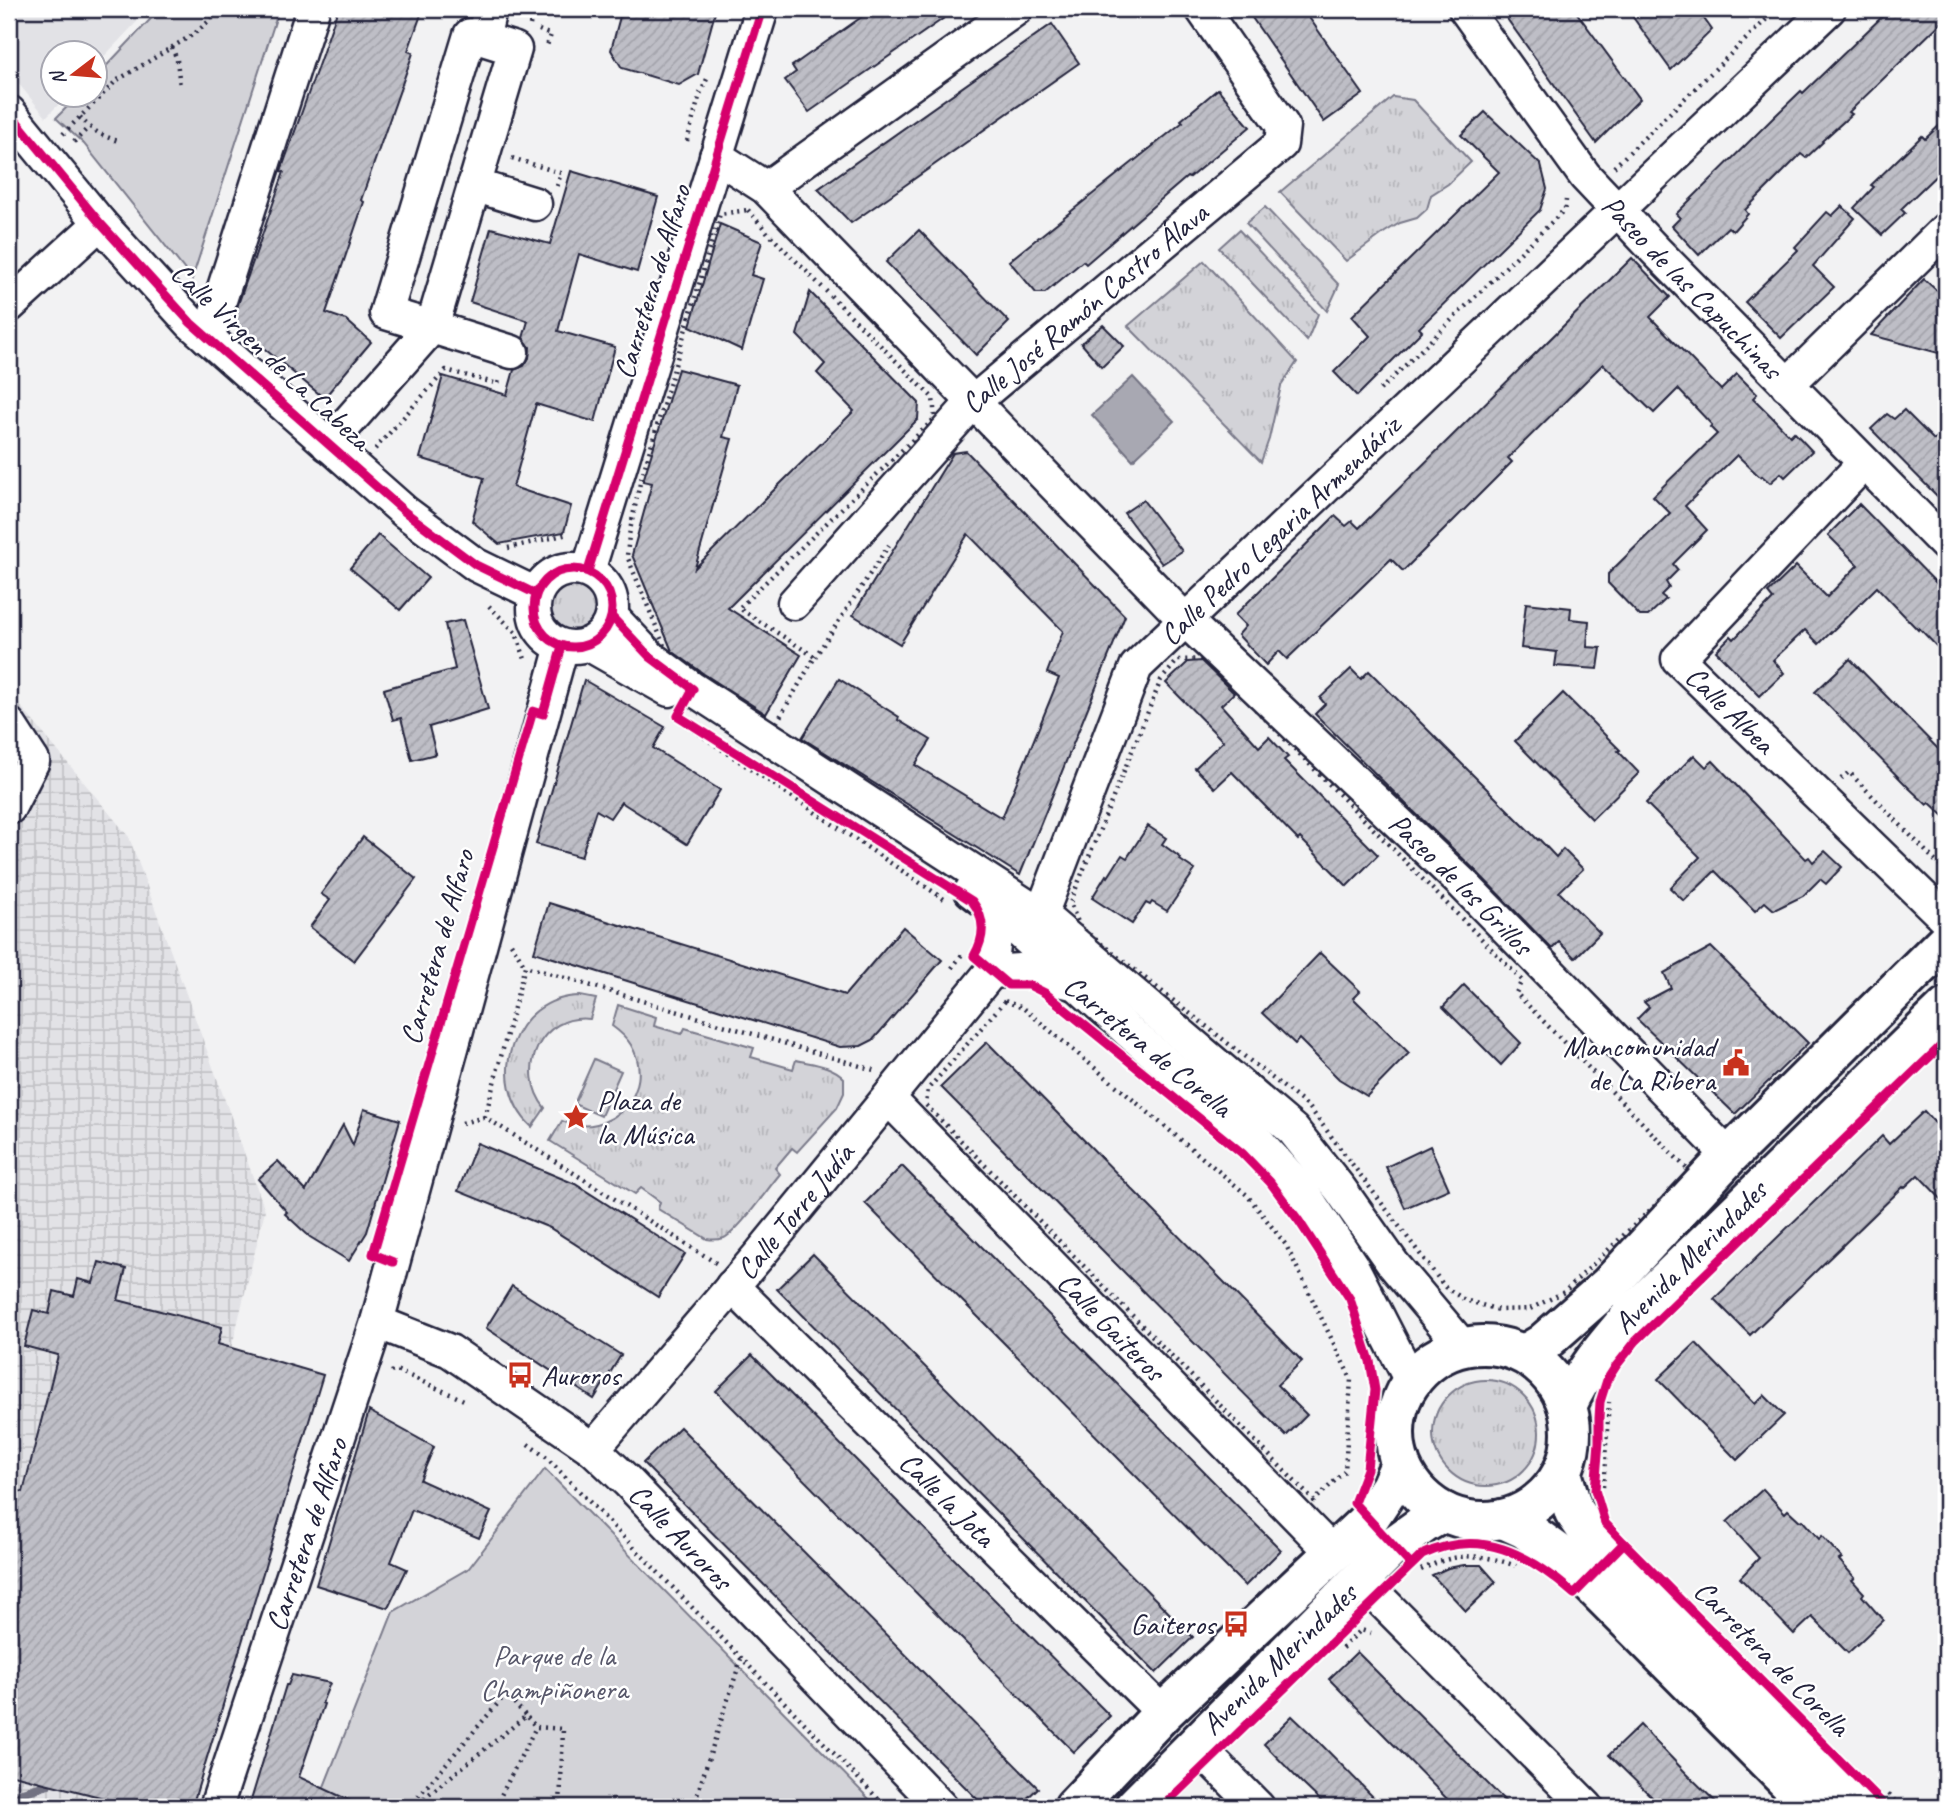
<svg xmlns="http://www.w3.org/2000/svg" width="1955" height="1816" viewBox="0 0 1955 1816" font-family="Caveat,sans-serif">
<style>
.built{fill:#e2e2e6}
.industrial{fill:url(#industrial-grid)}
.grass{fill:url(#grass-tufts);stroke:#7a7a8a;stroke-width:2}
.park{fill:#d3d3d8;stroke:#7a7a8a;stroke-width:2}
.water{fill:#a8a8b2;stroke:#727282;stroke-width:2}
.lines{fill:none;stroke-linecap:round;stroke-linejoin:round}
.stream{stroke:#727282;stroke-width:9}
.building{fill:url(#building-hatch);stroke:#22223b;stroke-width:2}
.minor-casing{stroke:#22223b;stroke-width:37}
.major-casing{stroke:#22223b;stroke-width:44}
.path{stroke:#22223b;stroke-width:4.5;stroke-dasharray:2 5;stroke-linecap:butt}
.minor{stroke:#fff;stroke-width:32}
.major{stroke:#fff;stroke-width:38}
.cycleway-casing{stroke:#fff;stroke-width:13}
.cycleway{stroke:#d6006c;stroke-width:9}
.labels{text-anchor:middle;stroke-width:5;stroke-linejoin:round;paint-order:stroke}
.street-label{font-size:30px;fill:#22223b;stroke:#fff}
.poi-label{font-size:30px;fill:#22223b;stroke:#fff;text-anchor:end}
.park-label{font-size:30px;fill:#57576a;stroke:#fff}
</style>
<defs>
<pattern id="industrial-grid" width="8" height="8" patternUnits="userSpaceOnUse" patternTransform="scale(1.75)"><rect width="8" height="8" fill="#e2e2e6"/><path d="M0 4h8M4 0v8" fill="none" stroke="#c2c2c6"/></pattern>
<pattern id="grass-tufts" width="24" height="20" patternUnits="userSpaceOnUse" patternTransform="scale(1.75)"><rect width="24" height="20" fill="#d3d3d8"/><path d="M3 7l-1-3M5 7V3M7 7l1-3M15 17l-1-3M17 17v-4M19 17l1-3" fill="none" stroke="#b5b5ba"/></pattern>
<pattern id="building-hatch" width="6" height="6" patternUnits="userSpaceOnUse" patternTransform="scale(1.75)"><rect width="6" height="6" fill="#bebec6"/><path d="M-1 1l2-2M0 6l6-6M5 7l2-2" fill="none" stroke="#a3a3ab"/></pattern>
</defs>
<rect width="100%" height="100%" fill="#f2f2f3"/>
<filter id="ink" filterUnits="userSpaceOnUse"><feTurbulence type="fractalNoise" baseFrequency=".0143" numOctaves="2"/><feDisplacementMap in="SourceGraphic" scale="14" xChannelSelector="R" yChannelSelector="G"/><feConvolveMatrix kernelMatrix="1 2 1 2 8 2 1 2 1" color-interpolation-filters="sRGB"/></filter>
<g filter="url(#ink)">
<!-- built -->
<path class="built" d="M9 9H149L95 66 94 52H52V94L68 95 46 117 9 72Z"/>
<!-- industrial -->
<path class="industrial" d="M9 692 129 837 265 1210 133 1754 110 1807H9Z"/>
<!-- grass -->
<g class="grass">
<path d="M1393 97 1413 100 1471 162 1448 184 1431 195 1427 209 1417 218 1400 223 1385 232 1346 261 1280 192Z"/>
<path d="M1265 207 1339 285 1327 311 1246 223Z"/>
<path d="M1239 230 1318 314 1307 341 1219 248Z"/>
<path d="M1204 261 1297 362 1281 386 1269 439 1261 462 1128 326Z"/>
<circle cx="577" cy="608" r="28"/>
<path d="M580 996 596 999 590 1019C540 1013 515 1071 545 1108L532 1127C484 1082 512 997 580 996Z"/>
<path d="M618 1005 656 1017 654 1026 682 1034 685 1028 754 1048 751 1057 793 1069 796 1060C813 1064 832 1065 844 1078V1093L837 1108 797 1152 792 1148 775 1168 780 1174C768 1188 738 1232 724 1238 718 1240 713 1240 707 1239L658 1209 660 1202 641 1188 635 1194 550 1141 562 1121C610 1141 658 1091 631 1045 626 1037 619 1031 612 1026Z"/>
<circle cx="1486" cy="1433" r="53"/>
</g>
<!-- park -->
<g class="park">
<path d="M160 9H279L192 279 84 144 56 118 79 95 94 94 95 78Z"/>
<path d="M594 1059 621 1071 601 1116 574 1104Z"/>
<path d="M545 1469 877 1807H316L393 1612 469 1568Z"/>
</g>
<!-- water -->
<path class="water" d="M1133 377 1174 421 1133 460 1092 415Z"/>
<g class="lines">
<!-- stream -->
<path class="stream" d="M9 1793 17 1794 47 1785"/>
</g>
<!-- building -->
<g class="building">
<path d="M338 9H423L408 51 413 53 361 200 364 202 326 313 346 320 371 342 324 398 232 322 284 172 281 171Z"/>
<path d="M622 9H716L698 74 679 85 622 68 611 50Z"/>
<path d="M873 9H957L809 112 785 80 796 72 792 66Z"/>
<path d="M1246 9H1303L1363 94 1324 122Z"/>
<path d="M1500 9H1574L1640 99 1596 143Z"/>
<path d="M1627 9H1697L1712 30 1671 70Z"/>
<path d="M1890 9H1946V18L1849 112 1852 114 1822 141 1823 142 1806 158 1801 154 1745 210 1748 214 1733 231 1728 227 1699 255 1672 226 1680 218 1676 214 1775 116 1801 91 1803 93Z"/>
<path d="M1052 24 1079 63 887 198 851 223 818 189Z"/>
<path d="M1218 89 1250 127 1189 178 1187 177 1086 264 1083 261 1045 293H1036L1009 261 1183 122 1181 120Z"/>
<path d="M1485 112 1541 165 1547 189 1540 210 1419 328 1422 331 1357 396 1334 372 1370 336 1352 316 1499 172 1461 135Z"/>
<path d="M1946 119V166L1901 209 1905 213 1882 235 1854 208 1874 187 1871 185 1922 136 1925 139Z"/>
<path d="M571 171 658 197 637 272 579 254 558 331 615 347 595 422 536 404 513 487 571 506 564 532 499 544 472 521 484 478 420 458 443 376 507 395 514 370 524 366 529 358 530 347 523 338 528 321 470 302 491 228 550 244Z"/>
<path d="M1842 206 1855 218 1813 266 1834 287 1781 338 1745 302 1798 250 1795 247 1827 212 1832 216Z"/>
<path d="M720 224 762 242 751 275 763 279 742 350 690 326Z"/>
<path d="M919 230 1009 322 976 355 886 262Z"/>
<path d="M1632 258 1670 297 1650 317 1721 390 1737 374 1757 394 1753 398 1771 416 1790 436 1794 432 1812 451 1785 477 1781 473 1770 483 1762 476 1760 477 1737 455 1685 506 1707 530 1673 564 1678 570 1666 582 1669 587 1661 595 1666 599 1648 616H1640L1608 583V574L1670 513 1653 496 1717 434 1710 427 1712 425 1678 389 1654 413 1603 364 1508 458 1512 462 1403 571 1391 559 1287 659 1279 651 1266 665 1238 635 1246 626 1235 615 1335 516 1346 526 1352 521 1359 528Z"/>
<path d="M1924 279 1946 299V355L1871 335Z"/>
<path d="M810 292 919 403 918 419 728 608 801 655 766 714 704 674 672 651 632 555 652 483 643 481 678 369 737 385 723 437 732 439 695 568 854 411 817 373 825 364 797 335Z"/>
<path d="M1103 325 1124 346 1102 367 1081 343Z"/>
<path d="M1904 410 1934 440 1946 428V505L1871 429 1887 414 1894 419Z"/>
<path d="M966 451 1125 616 1020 875 802 738 839 679 899 717 898 720 931 740 915 765 1002 818 1059 678 1047 673 1063 631 968 534 900 644 853 615 953 453Z"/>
<path d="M1143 500 1182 551 1162 564 1124 513Z"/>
<path d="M1859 504 1946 593V656L1919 628 1918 630 1877 587 1819 644 1805 630 1773 660 1784 673 1760 696 1716 651 1731 636 1734 639 1773 599 1768 593 1796 566 1827 597 1858 565 1828 535Z"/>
<path d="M378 535 428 578 400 610 350 568Z"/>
<path d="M1526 603 1571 608 1570 619 1589 621 1587 647 1601 648 1598 669 1555 666 1557 652 1521 648Z"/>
<path d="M463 620 488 709 429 727 436 754 412 760 401 718 393 720 384 689 455 669 445 624Z"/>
<path d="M1850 659 1946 757V818L1930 803 1927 805 1909 788 1815 692Z"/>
<path d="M1201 661 1234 693 1221 705 1259 747 1269 737 1288 757 1284 760 1378 855 1347 886 1300 838 1298 840 1232 772 1215 788 1195 768 1223 741 1166 683 1188 662Z"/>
<path d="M1351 669 1361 679 1369 671 1538 840 1539 839 1556 857 1563 849 1583 869 1559 892 1600 933 1575 958 1559 942 1552 949 1476 871 1409 807 1315 714 1325 704 1320 698Z"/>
<path d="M584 680 665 727 653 748 720 790 687 844 621 802 610 818 596 810 581 857 536 844Z"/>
<path d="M1563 693 1620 750 1618 751 1639 773 1592 819 1515 741Z"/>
<path d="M1694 755 1706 767 1713 761 1806 859 1809 857 1813 862 1825 851 1842 867 1826 884 1820 879 1803 896 1774 910 1765 902 1755 911 1715 871 1684 901 1670 888 1700 857 1646 803Z"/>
<path d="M1148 826 1166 838 1162 844 1181 858 1180 860 1195 870 1167 911 1152 902 1150 905 1146 903 1132 924 1092 898 1106 875 1108 877 1122 855 1127 858Z"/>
<path d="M363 837 416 879 354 961 310 927 330 900 321 894Z"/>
<path d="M549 903 845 995 903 927 942 960 873 1040 861 1046 840 1047 534 952Z"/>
<path d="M1711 947 1808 1043 1735 1114 1637 1019 1649 1007 1644 1002 1671 988 1664 973Z"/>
<path d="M1320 953 1360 991 1353 998 1409 1053 1367 1096 1339 1079 1299 1039 1295 1044 1262 1013Z"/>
<path d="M1464 985 1521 1043 1501 1065 1443 1007Z"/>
<path d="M987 1042 1302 1361 1277 1385 1307 1415 1286 1436 941 1087Z"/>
<path d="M364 1109 400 1120 367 1232 349 1261 310 1237 285 1214 287 1212 258 1179 278 1161 306 1191 343 1125 353 1145Z"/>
<path d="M1924 1111 1946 1135V1204L1918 1175 1904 1188 1903 1187 1750 1335 1714 1299 1882 1136 1889 1144Z"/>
<path d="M477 1143 575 1184 685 1254 658 1297 550 1228 458 1191Z"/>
<path d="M1430 1146 1449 1189 1405 1208 1386 1167Z"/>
<path d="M902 1166 1281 1550 1245 1586 865 1203Z"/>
<path d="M813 1254 1193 1637 1156 1673 777 1289Z"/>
<path d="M99 1262 126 1269 118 1300 222 1327 218 1344 323 1375 192 1807H126L112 1800 9 1774V1488L23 1492 58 1355 24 1346 33 1310 49 1314 54 1291 74 1296 78 1279 93 1283Z"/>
<path d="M512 1286 621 1355 594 1399 486 1328Z"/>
<path d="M1696 1343 1755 1404 1764 1395 1784 1415 1737 1460 1658 1379Z"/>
<path d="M752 1355 1110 1716 1074 1752 716 1391Z"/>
<path d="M369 1411 434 1447 420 1480 491 1512 479 1538 412 1510 391 1562 407 1569 388 1608 316 1585Z"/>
<path d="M680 1427 1038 1788 1018 1807H985L643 1463Z"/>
<path d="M1763 1489 1785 1513 1788 1510 1800 1521 1802 1520 1819 1539 1822 1536 1842 1558 1839 1560 1855 1578 1852 1580 1864 1593 1862 1596 1883 1620 1848 1653 1812 1617 1794 1634 1740 1578 1759 1558 1727 1522Z"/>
<path d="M1464 1565H1481L1496 1582 1466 1611 1432 1575 1448 1568Z"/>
<path d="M1357 1652 1376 1671 1511 1807H1455L1329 1679Z"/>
<path d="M292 1675 330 1683 322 1703 324 1704 299 1777 353 1802 351 1807H326L305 1802 303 1807H249L286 1685H288Z"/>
<path d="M1292 1716 1312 1735 1383 1807H1327L1302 1783 1264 1744Z"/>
<path d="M1640 1725 1687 1774 1721 1807H1662L1609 1755Z"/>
</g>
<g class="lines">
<!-- minor casing -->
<g class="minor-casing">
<g id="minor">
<path id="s1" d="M1465 9 1585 176 1656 251 1946 545"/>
<path d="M470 35 515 49 432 327 386 313Z"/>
<path d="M483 39 490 9"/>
<path d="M9 112 100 223 191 323 405 512 476 565 536 594"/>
<path id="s2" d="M716 156 766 188 1185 620 1463 884 1729 1156"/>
<path d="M474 185 535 204"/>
<path d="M766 188 1016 9"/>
<path d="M9 306 100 223"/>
<path d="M208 338 313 9"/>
<path d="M1787 385 1946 229"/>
<path d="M328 445 432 327 512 352"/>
<path id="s3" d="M1864 463 1678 659 1946 919"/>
<circle cx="573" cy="608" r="39"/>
<path d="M588 571 762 9"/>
<path id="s4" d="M794 603 972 403 1281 144 1283 126 1202 9"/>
<path d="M612 617 650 657 693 689 1041 915 1293 1130 1340 1189 1393 1264 1462 1346"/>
<path d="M588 644 669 690"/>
<path d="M9 724 33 761 9 808"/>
<path d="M971 891 995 909 1128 1031 1253 1136 1301 1189 1352 1266 1411 1381"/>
<path id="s5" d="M1041 915 1136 667 1829 9"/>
<path d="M991 972 1020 970 1072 983"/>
<path id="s6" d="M889 1099 1334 1554"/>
<path id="s7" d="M732 1286 1163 1713"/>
<path id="s8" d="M377 1322 450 1351 593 1449 627 1481 941 1807"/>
<path id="s9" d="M593 1449 761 1253 991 972 995 937V909"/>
<path d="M1360 1579 1587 1807"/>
<path d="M1196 1745 1258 1807"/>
<path id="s10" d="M216 1807 377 1322 562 646"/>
</g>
</g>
<!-- major casing -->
<g class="major-casing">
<g id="major">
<circle cx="1483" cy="1433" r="88"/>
<path d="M1525 1354 1542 1344 1609 1285 1729 1156 1946 941"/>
<path d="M1567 1406C1583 1370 1609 1342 1634 1312L1946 1008"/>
<path d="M1562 1473 1574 1512 1597 1545 1858 1807"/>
<path d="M1503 1519 1525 1529 1565 1558 1813 1807"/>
<path d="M1074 1807 1163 1713 1368 1520 1390 1487 1400 1464"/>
<path d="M1134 1807 1393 1546 1425 1523 1444 1512"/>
</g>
</g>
<!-- path -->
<g class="path">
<path d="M530 25 534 9"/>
<path d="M539 30 551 35 546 48"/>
<path d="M172 47 177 60 180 87"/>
<path d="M80 117C91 130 102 136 118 141"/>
<path d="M63 134 116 81 194 34 223 9"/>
<path d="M687 141 700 94 707 79"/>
<path d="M74 142 88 128"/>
<path d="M512 158 561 173 557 186"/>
<path d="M1614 167 1777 9"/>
<path d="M748 210 768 233 933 398 935 418 739 608 815 657 774 727 670 660 627 556 629 535 640 483 720 214Z"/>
<path d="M1380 390 1565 209 1566 200"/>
<path d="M375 449 446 370 498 384 499 379"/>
<path d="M508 548 568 534"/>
<path d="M489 606 516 633 526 662"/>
<path d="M815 657 889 545"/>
<path d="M1206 659 1522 980 1516 993 1690 1172 1564 1292 1530 1309 1499 1310 1465 1300 1445 1287 1309 1107 1080 927 1070 903 1161 680 1178 660Z"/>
<path d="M675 718 944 899"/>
<path d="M1841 779 1849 772 1946 872"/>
<path d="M511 943 525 966"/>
<path d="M952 968 963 953"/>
<path d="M1005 1001 1023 1008 1247 1195 1286 1245 1351 1379 1345 1471 1314 1501 926 1105 928 1089Z"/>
<path d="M462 1123 485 1117"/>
<path d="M716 1263 485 1117 525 966 874 1070"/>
<path d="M391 1372 396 1370 466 1401"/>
<path d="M528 1444 547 1458 886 1807"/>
<path d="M1603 1487 1609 1402"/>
<path d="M1421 1570C1455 1552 1481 1553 1516 1566"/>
<path d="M1342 1648 1361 1630 1371 1633"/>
<path d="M1889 1794 1902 1807"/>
<path d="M409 1807 506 1694 526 1716"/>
<path d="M413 1807 526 1716 536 1727 563 1729 560 1807"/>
<path d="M495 1807 536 1727"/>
<path d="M693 1807 741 1659"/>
</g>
<!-- minor -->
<use href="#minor" class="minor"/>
<!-- major -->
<use href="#major" class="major"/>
<!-- cycleway casing -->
<g class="cycleway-casing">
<g id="cycleway">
<path d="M9 112 100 223 191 323 405 512 476 565 536 594"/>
<circle cx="573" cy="608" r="39"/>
<path d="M588 571 762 9"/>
<path d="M612 617 650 657 693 689 678 716 972 901C986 919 985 937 974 956L1008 985H1029L1045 993 1242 1153 1270 1182 1299 1221 1350 1299 1370 1361 1375 1390 1367 1469 1354 1503 1411 1565"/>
<path d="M393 1262 373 1254 533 711 543 714 562 646"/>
<path d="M1624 1543 1886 1807"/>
<path d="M1162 1807 1422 1555C1481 1527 1529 1554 1574 1594L1624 1543 1605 1523 1595 1490 1599 1442V1418L1600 1402 1607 1380 1616 1366 1636 1341 1946 1041"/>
</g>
</g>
<!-- cycleway -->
<use href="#cycleway" class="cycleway"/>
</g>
</g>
<!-- icons -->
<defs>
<g id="civic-bare" transform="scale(2.1)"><path d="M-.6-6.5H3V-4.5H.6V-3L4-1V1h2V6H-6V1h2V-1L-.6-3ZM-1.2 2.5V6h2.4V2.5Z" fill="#c8321e" stroke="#fff" stroke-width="2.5" paint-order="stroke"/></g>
<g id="sight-bare" transform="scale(2.1)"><path d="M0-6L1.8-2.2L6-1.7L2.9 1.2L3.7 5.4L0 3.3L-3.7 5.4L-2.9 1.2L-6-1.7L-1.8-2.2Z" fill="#c8321e" stroke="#fff" stroke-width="2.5" paint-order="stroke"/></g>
<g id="bus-bare" transform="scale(2.1)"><path d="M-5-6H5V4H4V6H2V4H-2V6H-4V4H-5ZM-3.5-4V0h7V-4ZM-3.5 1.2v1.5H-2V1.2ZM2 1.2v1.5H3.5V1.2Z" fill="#c8321e" stroke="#fff" stroke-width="2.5" paint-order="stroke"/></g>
</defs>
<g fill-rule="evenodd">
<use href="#civic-bare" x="1736" y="1063"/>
<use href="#sight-bare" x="576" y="1117"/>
<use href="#bus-bare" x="520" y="1375"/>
<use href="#bus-bare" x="1236" y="1624"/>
</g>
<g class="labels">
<!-- street labels -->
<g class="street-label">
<text transform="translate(652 282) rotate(-73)" y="10">Carretera de Alfaro</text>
<text dy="10" stroke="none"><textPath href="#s1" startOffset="360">Paseo de las Capuchinas</textPath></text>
<text dy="10" stroke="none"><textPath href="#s4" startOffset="415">Calle José Ramón Castro Álava</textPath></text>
<text transform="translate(271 356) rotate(43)" y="10">Calle Virgen de La Cabeza</text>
<text dy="10" stroke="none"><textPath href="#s5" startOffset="464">Calle Pedro Legaria Armendáriz</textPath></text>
<text dy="10" stroke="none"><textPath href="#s3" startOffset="343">Calle Albea</textPath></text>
<text dy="10" stroke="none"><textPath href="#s2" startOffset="1043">Paseo de los Grillos</textPath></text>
<text transform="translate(437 947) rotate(-74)" y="10">Carretera de Alfaro</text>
<text transform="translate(1148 1046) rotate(39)" y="10">Carretera de Corella</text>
<text dy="10" stroke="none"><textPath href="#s9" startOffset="312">Calle Torre Judía</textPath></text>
<text transform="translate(1690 1257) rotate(-45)" y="10">Avenida Merindades</text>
<text dy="10" stroke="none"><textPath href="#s6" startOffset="318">Calle Gaiteros</textPath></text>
<text dy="10" stroke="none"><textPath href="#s7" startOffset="303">Calle la Jota</textPath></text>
<text dy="10" stroke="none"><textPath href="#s10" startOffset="287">Carretera de Alfaro</textPath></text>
<text dy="10" stroke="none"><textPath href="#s8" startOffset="376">Calle Auroros</textPath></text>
<text transform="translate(1772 1658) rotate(45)" y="10">Carretera de Corella</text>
<text transform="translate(1279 1659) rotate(-44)" y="10">Avenida Merindades</text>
</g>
<!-- poi labels -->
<g class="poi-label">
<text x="1715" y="1056">Mancomunidad<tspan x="1715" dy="34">de La Ribera</tspan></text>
<text x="597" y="1110" text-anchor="start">Plaza de<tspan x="597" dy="34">la Música</tspan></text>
<text x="541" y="1385" text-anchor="start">Auroros</text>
<text x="1215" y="1634">Gaiteros</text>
</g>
<!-- park labels -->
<g class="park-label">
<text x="554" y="1665">Parque de la<tspan x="554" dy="34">Champiñonera</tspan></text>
</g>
</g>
<!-- margin -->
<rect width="1955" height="1816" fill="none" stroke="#fff" stroke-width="35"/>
<rect x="18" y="18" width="1920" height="1781" fill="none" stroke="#22223b" stroke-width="2.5" filter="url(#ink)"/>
<!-- north arrow -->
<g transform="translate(74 74) rotate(254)"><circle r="33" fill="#ffffff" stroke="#a7a7b1" stroke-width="2"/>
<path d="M0-5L12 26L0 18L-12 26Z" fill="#c8321e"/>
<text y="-10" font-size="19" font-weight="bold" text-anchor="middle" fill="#22223b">N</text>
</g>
</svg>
